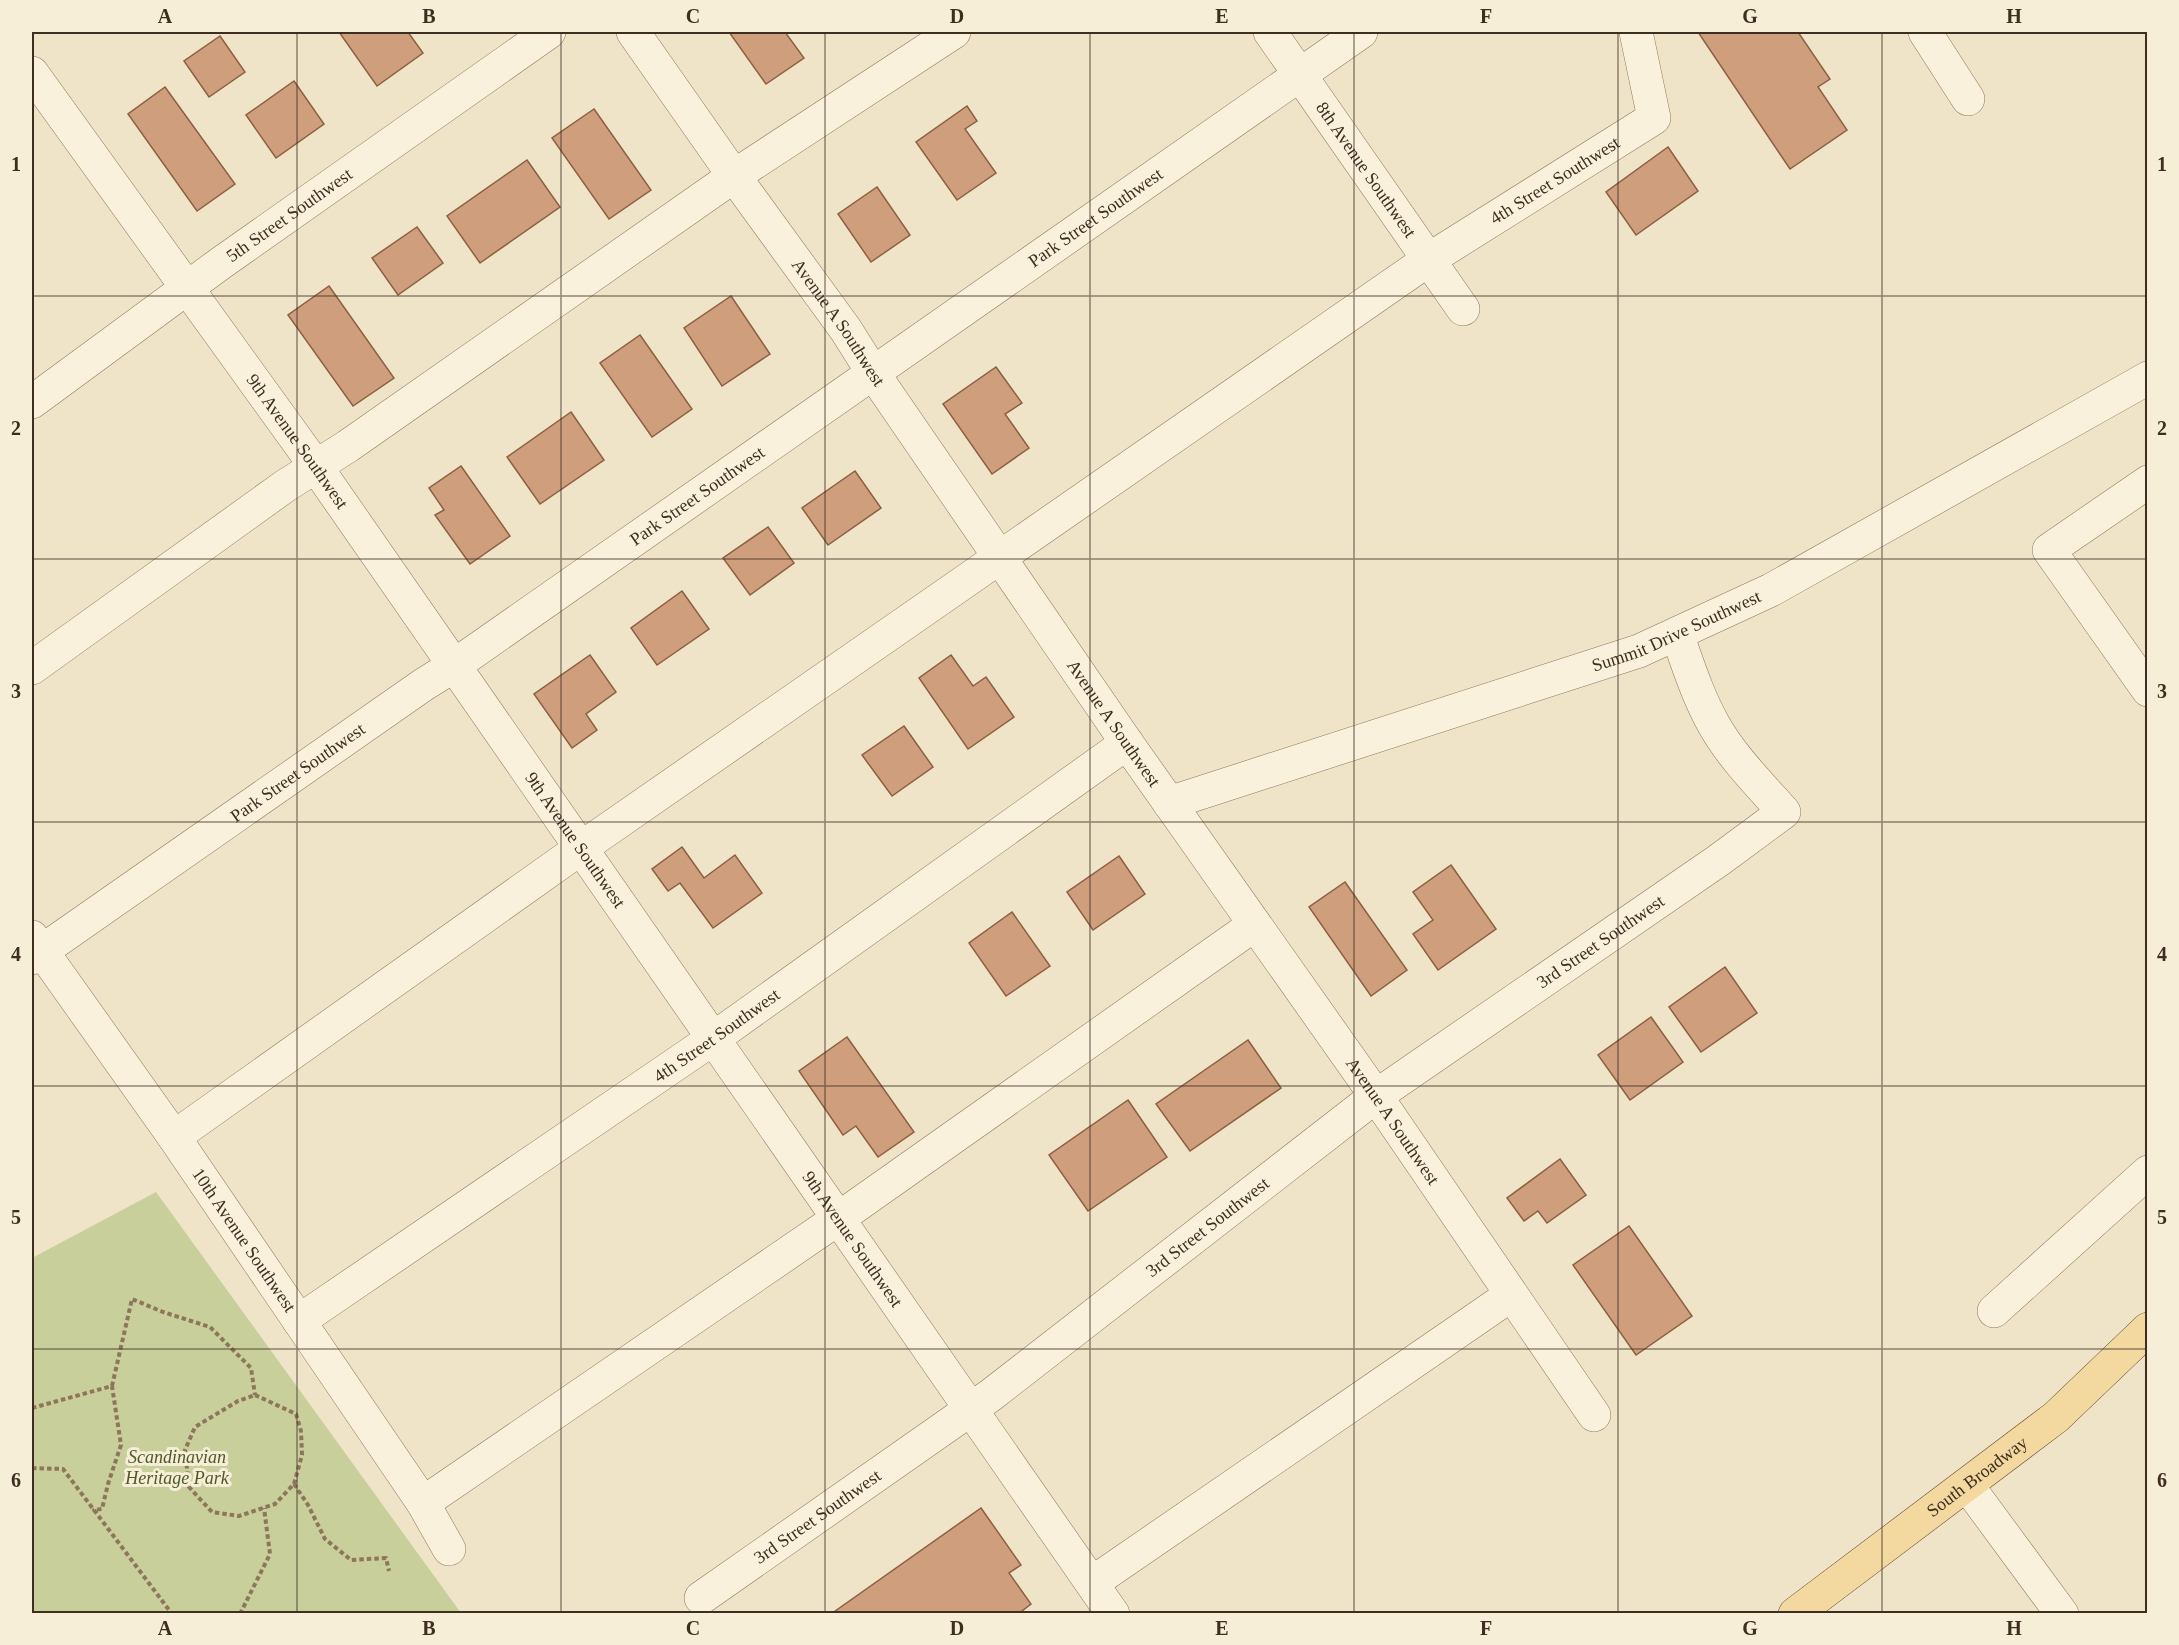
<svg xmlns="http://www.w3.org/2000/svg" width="2179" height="1645" viewBox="0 0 2179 1645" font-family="'Times New Roman',serif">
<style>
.green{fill:#c9cf9b}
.building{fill:#cf9f7d;stroke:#8d5f41;stroke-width:1.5}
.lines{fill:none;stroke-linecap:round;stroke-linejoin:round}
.minor-casing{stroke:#8d765c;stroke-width:34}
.major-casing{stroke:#5b4430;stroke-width:34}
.path{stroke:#8d765c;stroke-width:4;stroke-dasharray:4.5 3;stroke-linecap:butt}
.minor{stroke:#faf1dc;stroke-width:33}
.major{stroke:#f3d9a0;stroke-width:33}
.grid{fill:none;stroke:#3d2e20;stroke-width:1.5;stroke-opacity:0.55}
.labels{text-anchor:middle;stroke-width:6;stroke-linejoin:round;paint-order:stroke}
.street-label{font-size:18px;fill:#3d2e20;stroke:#f7eed8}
.park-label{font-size:18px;font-style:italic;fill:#4d5a26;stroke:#f7eed8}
.neatline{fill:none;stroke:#3d2e20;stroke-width:2}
.grid-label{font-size:20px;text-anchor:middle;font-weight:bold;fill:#3d2e20}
</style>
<rect width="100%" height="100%" fill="#f0e4c8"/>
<!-- green -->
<path class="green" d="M156 1192 461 1613H32V1258Z"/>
<!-- building -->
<g class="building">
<path d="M339 32H408L423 53 377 86Z"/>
<path d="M729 32H785L804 58 766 84Z"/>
<path d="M1698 32H1798L1830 79 1818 87 1847 130 1790 169Z"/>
<path d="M220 36 245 72 209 97 184 61Z"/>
<path d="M294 81 324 124 276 158 246 115Z"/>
<path d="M165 87 235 184 197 211 128 114Z"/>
<path d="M967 106 977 121 965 129 996 173 957 200 916 142Z"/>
<path d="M594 109 651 190 609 219 552 138Z"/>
<path d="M1668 147 1698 191 1636 235 1606 192Z"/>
<path d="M527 160 560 207 480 263 447 216Z"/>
<path d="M877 187 910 235 871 262 838 214Z"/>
<path d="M417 227 443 263 398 295 372 258Z"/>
<path d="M329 286 394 378 353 406 288 315Z"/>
<path d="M731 296 770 354 722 386 684 328Z"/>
<path d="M640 335 692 409 652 437 600 363Z"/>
<path d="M996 367 1022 403 1005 414 1029 448 992 474 943 404Z"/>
<path d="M571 412 604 460 540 504 507 457Z"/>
<path d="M461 466 510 536 470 564 435 515 444 510 429 488Z"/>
<path d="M855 471 881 508 828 545 802 508Z"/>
<path d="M768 527 794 563 750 595 723 558Z"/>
<path d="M682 591 709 629 657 665 631 628Z"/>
<path d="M590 655 616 692 586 714 597 730 572 748 534 694Z"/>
<path d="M951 655 973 686 986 677 1014 717 968 749 919 678Z"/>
<path d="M904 726 933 767 892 796 862 755Z"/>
<path d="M682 847 704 878 735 855 762 893 713 928 680 883 668 891 652 869Z"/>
<path d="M1119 856 1145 894 1093 930 1067 892Z"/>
<path d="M1451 865 1496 929 1438 970 1413 934 1433 920 1413 892Z"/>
<path d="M1345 882 1407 970 1371 996 1309 907Z"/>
<path d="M1012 912 1050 966 1006 996 969 943Z"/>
<path d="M1725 967 1757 1013 1701 1052 1669 1007Z"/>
<path d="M1651 1017 1683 1062 1630 1100 1598 1055Z"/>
<path d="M847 1037 914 1132 878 1157 856 1126 843 1135 799 1071Z"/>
<path d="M1248 1040 1281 1088 1190 1151 1156 1104Z"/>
<path d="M1128 1100 1167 1157 1088 1211 1049 1155Z"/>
<path d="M1560 1159 1586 1195 1547 1223 1538 1211 1524 1221 1507 1198Z"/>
<path d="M1629 1226 1692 1316 1636 1355 1573 1265Z"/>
<path d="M981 1508 1021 1565 1009 1573 1031 1604 1018 1614H831Z"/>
</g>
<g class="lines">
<!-- minor casing -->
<g class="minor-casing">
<g id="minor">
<path id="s1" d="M633 32 734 176 846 330 873 373 1127 743 1376 1096 1594 1415"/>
<path id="s2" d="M1270 32 1463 309"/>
<path d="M1925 32 1968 99"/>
<path id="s3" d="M32 73 317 468 1113 1614"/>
<path id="s4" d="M32 402 221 263 549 32"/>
<path d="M2148 482 2049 550 2148 690"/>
<path d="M32 668 285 486 348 446 734 176 954 32"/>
<path id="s5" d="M1169 803 1639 651 1771 590 2148 378"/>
<path id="s6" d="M32 937 174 1137 423 1503 449 1549"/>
<path id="s7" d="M32 958 423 685 455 665 1361 32"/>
<path id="s8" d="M174 1137 581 848 1428 260 1654 118 1636 32"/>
<path d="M1994 1311 2148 1172"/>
<path id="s9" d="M299 1321 714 1038 1127 743"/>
<path d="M1967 1485 2062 1614"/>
<path d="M423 1503 839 1218 1254 925"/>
<path d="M1092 1583 1511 1295"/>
<path id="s10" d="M701 1598 991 1395 1376 1096 1719 860 1784 812C1760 785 1732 757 1714 725 1698 697 1688 665 1677 634"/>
</g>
</g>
<!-- major casing -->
<g class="major-casing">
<g id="major">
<path id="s11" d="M1795 1614 2056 1417 2148 1329"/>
</g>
</g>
<!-- path -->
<g class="path">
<path d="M112 1386 132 1299 163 1312 210 1327 251 1368 255 1395"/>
<path d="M255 1395 296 1414 301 1431 302 1455 294 1484 275 1504 239 1516 212 1512 189 1487 185 1450 195 1427 238 1401Z"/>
<path d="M32 1408 112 1386 121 1445 108 1484 102 1509 94 1510 172 1614"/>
<path d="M32 1468 63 1469 94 1510"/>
<path d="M294 1484 308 1505 325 1539 351 1560 386 1558 389 1571"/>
<path d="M240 1614 270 1554 264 1508"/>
</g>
<!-- minor -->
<use href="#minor" class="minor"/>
<!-- major -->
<use href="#major" class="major"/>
</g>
<!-- grid -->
<path class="grid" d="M297 32V1614M561 32V1614M825 32V1614M1090 32V1614M1354 32V1614M1618 32V1614M1882 32V1614M32 296H2148M32 559H2148M32 822H2148M32 1086H2148M32 1349H2148"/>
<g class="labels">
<!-- street labels -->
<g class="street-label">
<text dy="6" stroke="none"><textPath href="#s2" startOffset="168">8th Avenue Southwest</textPath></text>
<text dy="6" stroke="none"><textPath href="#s8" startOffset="1680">4th Street Southwest</textPath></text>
<text dy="6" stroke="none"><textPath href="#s4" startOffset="318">5th Street Southwest</textPath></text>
<text dy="6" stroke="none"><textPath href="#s7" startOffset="1296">Park Street Southwest</textPath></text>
<text dy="6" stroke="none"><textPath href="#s1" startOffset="356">Avenue A Southwest</textPath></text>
<text dy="6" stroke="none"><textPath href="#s3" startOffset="454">9th Avenue Southwest</textPath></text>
<text dy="6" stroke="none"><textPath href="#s7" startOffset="810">Park Street Southwest</textPath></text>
<text dy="6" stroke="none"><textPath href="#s5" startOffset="536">Summit Drive Southwest</textPath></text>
<text dy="6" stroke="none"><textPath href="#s1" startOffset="842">Avenue A Southwest</textPath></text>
<text dy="6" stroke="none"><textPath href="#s7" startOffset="324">Park Street Southwest</textPath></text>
<text dy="6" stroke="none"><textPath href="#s3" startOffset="940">9th Avenue Southwest</textPath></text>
<text dy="6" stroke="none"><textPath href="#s10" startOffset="1114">3rd Street Southwest</textPath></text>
<text dy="6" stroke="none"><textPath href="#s9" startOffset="506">4th Street Southwest</textPath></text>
<text dy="6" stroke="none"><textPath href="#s1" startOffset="1328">Avenue A Southwest</textPath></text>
<text dy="6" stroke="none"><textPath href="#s10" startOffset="628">3rd Street Southwest</textPath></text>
<text dy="6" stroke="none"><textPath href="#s3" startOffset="1426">9th Avenue Southwest</textPath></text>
<text dy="6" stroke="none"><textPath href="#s6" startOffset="370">10th Avenue Southwest</textPath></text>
<text dy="6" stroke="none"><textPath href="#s11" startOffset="228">South Broadway</textPath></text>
<text dy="6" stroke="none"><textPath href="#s10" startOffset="142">3rd Street Southwest</textPath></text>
</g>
<!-- park labels -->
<g class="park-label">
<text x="177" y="1463">Scandinavian<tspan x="177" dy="21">Heritage Park</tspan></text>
</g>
</g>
<!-- border -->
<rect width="2179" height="1645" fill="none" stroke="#f7eed8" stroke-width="66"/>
<rect x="33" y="33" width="2113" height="1579" class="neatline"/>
<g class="grid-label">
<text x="165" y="23">A</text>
<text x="429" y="23">B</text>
<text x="693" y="23">C</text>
<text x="957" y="23">D</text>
<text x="1222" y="23">E</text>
<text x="1486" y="23">F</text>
<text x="1750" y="23">G</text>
<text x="2014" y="23">H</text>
<text x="16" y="171">1</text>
<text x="2162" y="171">1</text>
<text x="16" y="435">2</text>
<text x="2162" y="435">2</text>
<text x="16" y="698">3</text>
<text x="2162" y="698">3</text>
<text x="16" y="961">4</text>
<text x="2162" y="961">4</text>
<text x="16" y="1224">5</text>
<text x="2162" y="1224">5</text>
<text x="16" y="1487">6</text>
<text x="2162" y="1487">6</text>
<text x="165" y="1635">A</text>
<text x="429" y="1635">B</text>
<text x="693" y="1635">C</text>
<text x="957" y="1635">D</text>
<text x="1222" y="1635">E</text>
<text x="1486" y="1635">F</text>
<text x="1750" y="1635">G</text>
<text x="2014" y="1635">H</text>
</g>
</svg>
